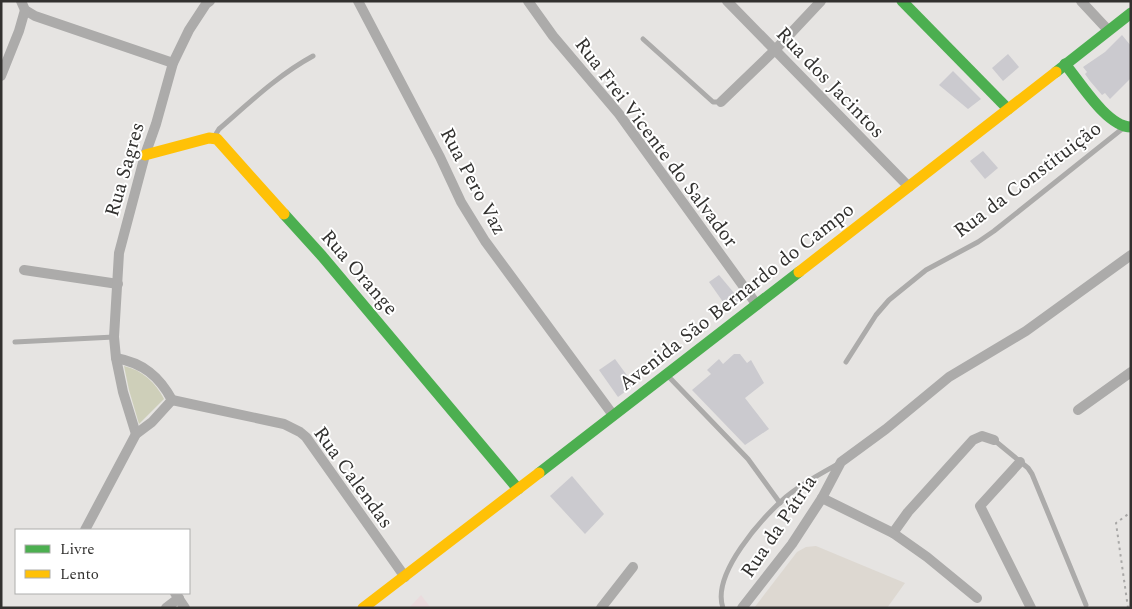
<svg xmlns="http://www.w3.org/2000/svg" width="1132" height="609" viewBox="0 0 1132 609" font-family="Spectral,serif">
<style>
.industrial{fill:#eadbdd}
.built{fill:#ddd8d1}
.green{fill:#cecfb9}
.building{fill:#cbcacf}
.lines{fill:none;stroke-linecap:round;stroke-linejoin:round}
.path{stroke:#a8a7a6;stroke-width:2;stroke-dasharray:2.5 4;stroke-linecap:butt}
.lane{stroke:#acabaa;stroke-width:5}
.street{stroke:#acabaa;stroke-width:10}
.fast{stroke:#4caf50;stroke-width:11}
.slow{stroke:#ffc107;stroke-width:11}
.labels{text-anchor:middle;stroke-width:4;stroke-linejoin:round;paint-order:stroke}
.street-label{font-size:20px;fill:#32312f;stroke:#fff}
</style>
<rect width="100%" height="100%" fill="#e6e4e2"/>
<!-- industrial -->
<path class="industrial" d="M421 595 431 608H409Z"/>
<!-- built -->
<path class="built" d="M816 546 905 583 887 608H754L797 552 806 547Z"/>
<!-- green -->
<path class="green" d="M124 366C142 370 156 383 164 399L139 424 129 390Z"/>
<!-- building -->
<g class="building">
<path d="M1122 35 1131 46V78L1110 99 1105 93 1102 95 1090 81 1085 74 1087 72 1083 67 1105 52Z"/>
<path d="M1008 54 1019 67 1003 81 992 68Z"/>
<path d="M953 71 981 99 968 109 939 85Z"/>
<path d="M983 151 998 168 985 179 970 161Z"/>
<path d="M719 275 740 300 728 309 709 282Z"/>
<path d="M734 354H740L747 363 751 360 764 383 745 398 769 429 745 445 692 390 711 374 707 370 719 359 723 364Z"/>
<path d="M615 359 634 385 618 397 599 370Z"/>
<path d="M572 476 604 514 585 534 550 496Z"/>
</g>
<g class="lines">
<!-- path -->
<path class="path" d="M1128 608 1116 523 1131 512"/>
<!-- lane -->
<g class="lane">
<path d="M643 39 713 102H721"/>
<path d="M214 137 219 129C249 103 278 75 313 56"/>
<path d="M15 342 114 337"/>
<path d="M846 362 876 315 889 300 926 270 978 242 994 231 1122 129"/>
<path d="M668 376 748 459 780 503"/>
<path d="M994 440 1028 468 1032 474 1086 605"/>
<path d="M723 608C711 574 762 518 786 497 801 484 820 474 838 464"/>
</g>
<!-- street -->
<g class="street">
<path d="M21 1 25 10 35 16 173 63"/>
<path d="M358 1 440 157 461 202 485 241 613 415"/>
<path d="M528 1 553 36 619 114 757 305"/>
<path d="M727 1 909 187"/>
<path d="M1081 1 1108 30"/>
<path d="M1 76 19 31 25 10"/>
<path d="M721 102 775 50 821 1"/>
<path d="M24 270 118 284"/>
<path d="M116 358C143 363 159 376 172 400"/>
<path d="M172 400 284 424 300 432 306 437 405 577"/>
<path d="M1078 410 1131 372"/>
<path d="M136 434 123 392 116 358 114 337 119 253 145 155 156 124 173 63 189 30 206 4 210 1"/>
<path d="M1020 462 980 506 1031 608"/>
<path d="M822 498 893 533 927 557 977 598"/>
<path d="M85 530 136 434 152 422 172 400"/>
<path d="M893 533 908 512 973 440 982 436 994 440"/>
<path d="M175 593 185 608"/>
<path d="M166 608 179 598"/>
<path d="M601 608 633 567"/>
<path d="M742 608 792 544 822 498 841 462 886 429 949 377 1026 331 1131 255"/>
</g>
<!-- fast -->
<g class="fast">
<path d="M902 1 1008 109"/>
<path d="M1065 64C1080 82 1107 127 1131 127"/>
<path d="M1056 72 1131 13"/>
<path d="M284 214 322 256 518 489"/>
<path d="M539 473 799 272"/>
</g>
<!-- slow -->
<g class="slow">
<path d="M145 155 209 138 217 139 284 214"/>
<path d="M799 272 1056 72"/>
<path d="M363 608 539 473"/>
</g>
</g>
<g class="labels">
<!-- street labels -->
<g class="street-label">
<text transform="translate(831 82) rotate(46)" y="7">Rua dos Jacintos</text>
<text transform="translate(657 142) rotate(53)" y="7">Rua Frei Vicente do Salvador</text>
<text transform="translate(124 169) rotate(-74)" y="7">Rua Sagres</text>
<text transform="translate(1027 179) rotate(-37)" y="7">Rua da Constituição</text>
<text transform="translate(474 181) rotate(62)" y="7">Rua Pero Vaz</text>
<text transform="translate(360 272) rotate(49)" y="7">Rua Orange</text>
<text transform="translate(736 296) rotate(-38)" y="7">Avenida São Bernardo do Campo</text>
<text transform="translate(354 477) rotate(54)" y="7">Rua Calendas</text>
<text transform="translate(778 526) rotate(-56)" y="7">Rua da Pátria</text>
</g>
</g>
<!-- border -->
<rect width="1132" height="609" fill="none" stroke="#32312f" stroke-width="5"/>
<!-- legend -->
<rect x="15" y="529" width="175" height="65" fill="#ffffff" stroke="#adadac"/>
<rect x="25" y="545" width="25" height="8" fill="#4caf50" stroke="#adadac"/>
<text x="60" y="554" font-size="15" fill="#32312f">Livre</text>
<rect x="25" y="570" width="25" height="8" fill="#ffc107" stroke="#adadac"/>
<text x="60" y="579" font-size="15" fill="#32312f">Lento</text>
</svg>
